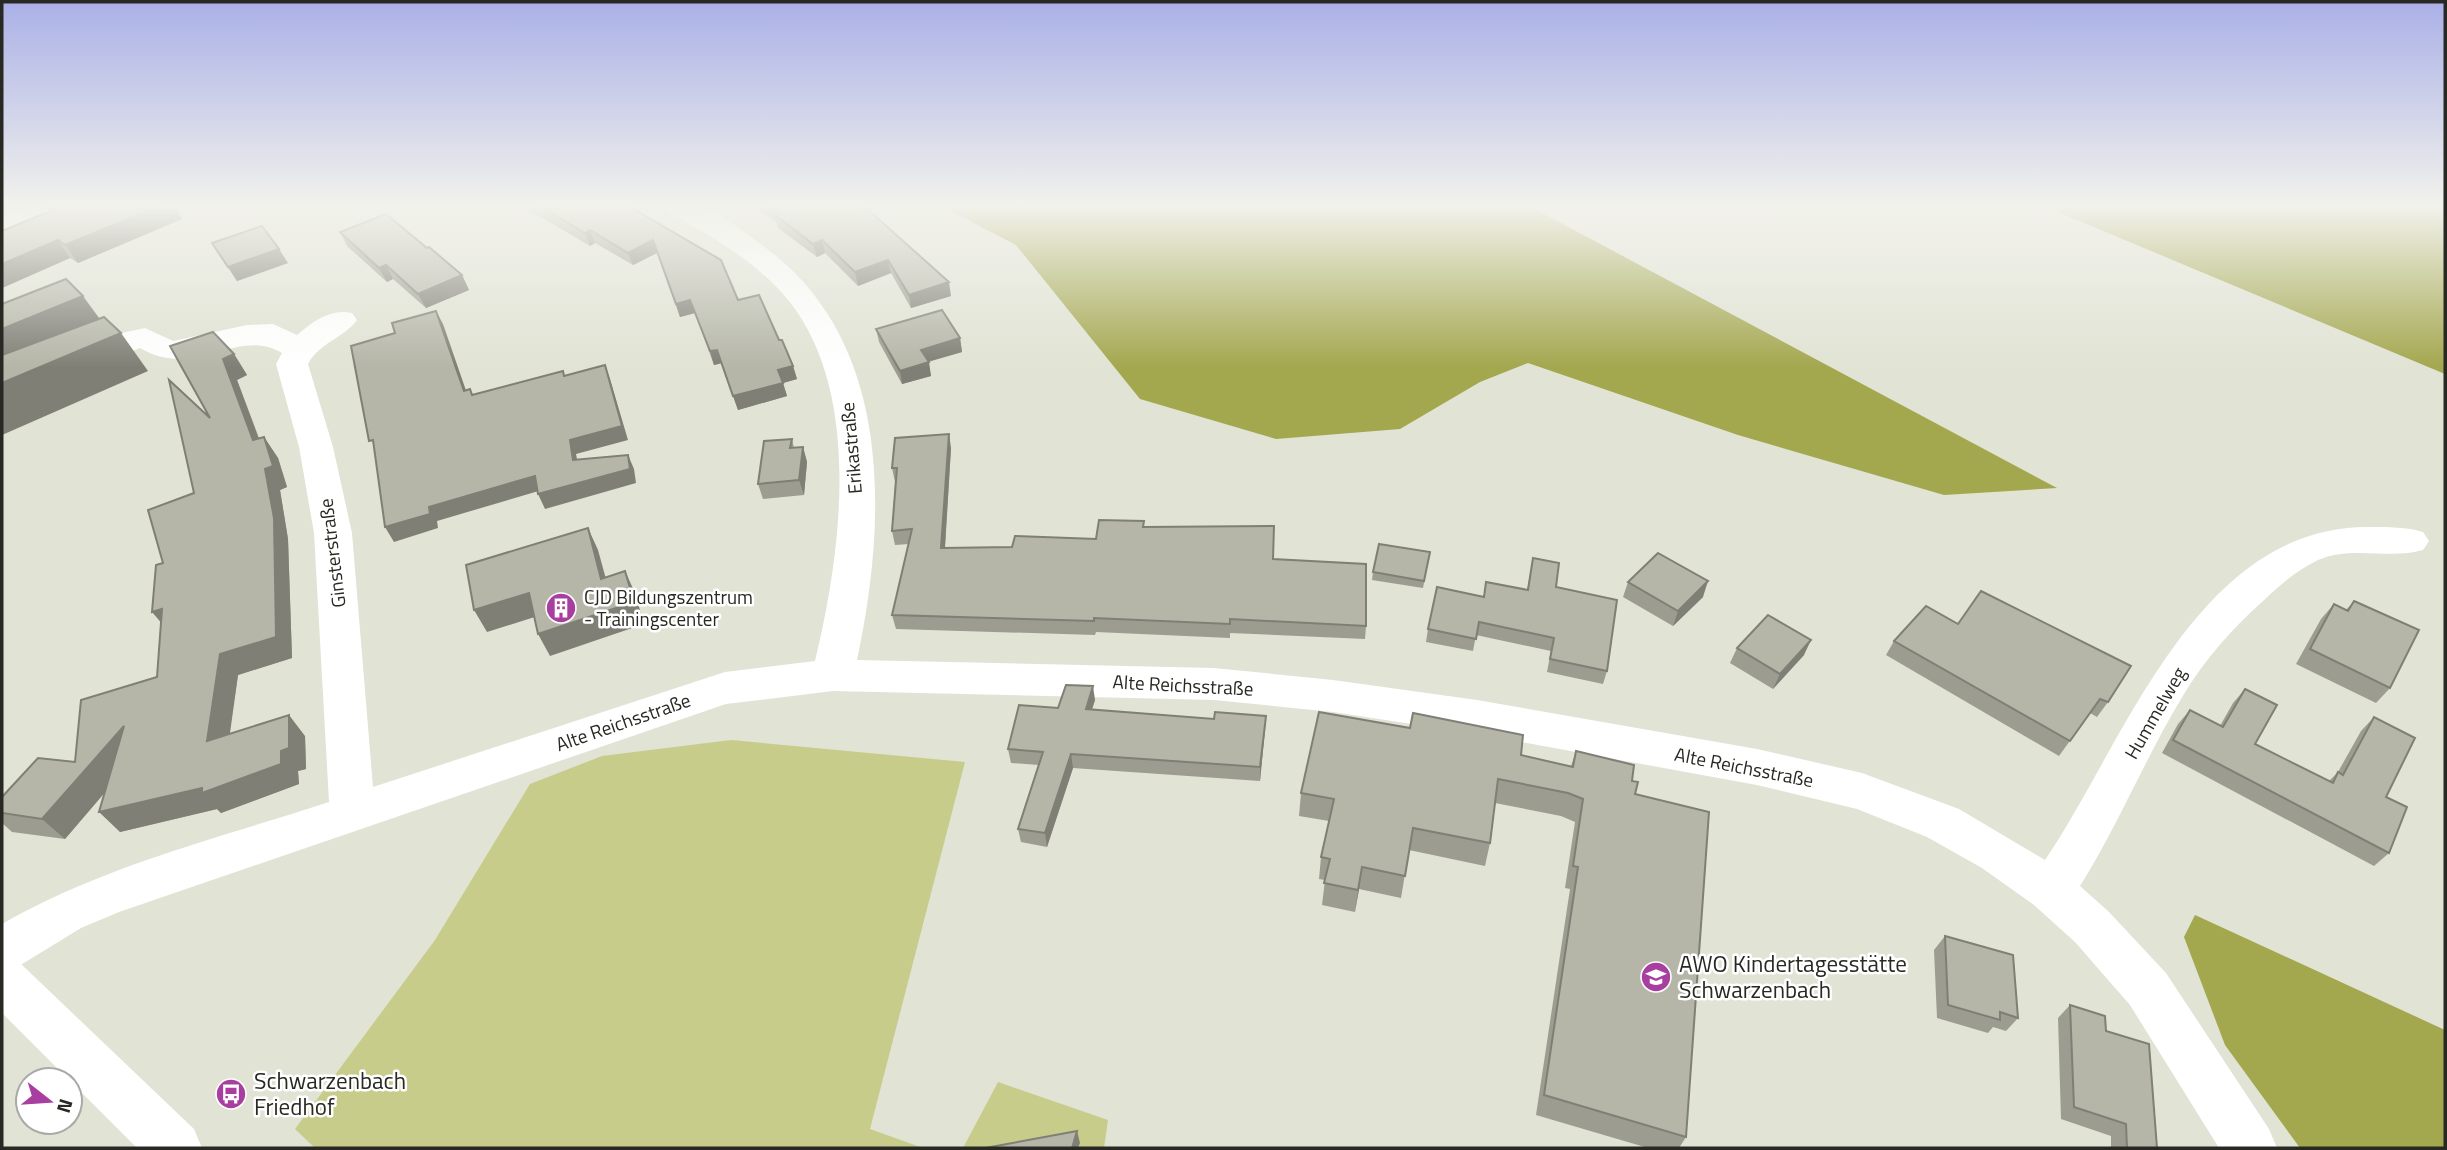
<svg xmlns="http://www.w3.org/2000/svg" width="2447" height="1150" viewBox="0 0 2447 1150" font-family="'Titillium Web',sans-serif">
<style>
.green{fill:#c8cc8b}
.forest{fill:#a3a74e}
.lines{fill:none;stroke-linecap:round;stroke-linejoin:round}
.minor{fill:#fff;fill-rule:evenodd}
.major{fill:#fff;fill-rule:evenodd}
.wall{fill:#9c9d90}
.shaded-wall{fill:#7f7f76}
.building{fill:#b5b6a8;stroke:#7f7f76;stroke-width:2}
.labels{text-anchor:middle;stroke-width:5;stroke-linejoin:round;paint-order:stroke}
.street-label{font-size:19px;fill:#292923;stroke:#fff}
.poi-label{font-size:19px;fill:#292923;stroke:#fff;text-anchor:start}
.near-poi-label{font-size:23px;fill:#292923;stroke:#fff;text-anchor:start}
</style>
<rect width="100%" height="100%" fill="#e1e3d4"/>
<!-- green -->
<g class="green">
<path d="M731 740 965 762 870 1129 923 1148H315L295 1129 435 940 530 784 602 756Z"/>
<path d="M998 1082 1108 1120 1104 1148H963Z"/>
</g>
<!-- forest -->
<g class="forest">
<path d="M943 207H1531L2057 488 1944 495 1738 435 1528 363 1480 382 1400 429 1276 439 1140 399 1016 245Z"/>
<path d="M2046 207H2445V374Z"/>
<path d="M2195 915 2445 1030V1148H2300L2225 1045 2184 937Z"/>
</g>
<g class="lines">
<!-- minor -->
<g class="minor">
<path d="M25 207H63L59 213 2 237V217Z"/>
<path d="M666 207C677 207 693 204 703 208 725 216 747 234 766 248 894 343 887 519 857 660L1214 668 1333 680 1477 700 1757 749 1862 773 1959 809 2045 860C2126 741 2197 524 2371 527 2389 527 2406 527 2423 532L2429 541 2423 550C2390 560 2351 545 2318 560 2297 570 2280 585 2263 601 2233 628 2205 659 2184 694 2146 756 2119 824 2080 886L2109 912 2166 973 2269 1129 2277 1148H2219L2130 1005 2075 942 2034 905 1982 868 1927 837 1857 809 1757 785 1477 734 1333 712 1214 700 833 691 726 704 119 912 81 928 19 966 2 972V924C102 866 219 838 329 802L314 533 299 447 276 364 282 353C236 326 196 381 140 348L2 402V380L112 335 145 328 173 341 247 325 273 324 297 335C313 321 331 308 352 313L357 320C344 338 320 342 308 364L333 447 352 533 373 787 725 672 815 661C841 554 863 394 789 301 758 263 712 236 670 213Z"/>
</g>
<!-- major -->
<path class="major" d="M2 956 20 963 194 1129 202 1148H137L2 1013Z"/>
</g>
<!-- wall -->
<g class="wall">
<path d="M54 207H175L182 219 78 263 70 258 2 288 52 211 50 208Z"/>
<path d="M517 207H630L738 300 779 340 793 366 797 379 783 383 787 396 738 410 722 363 714 365 695 313 680 317 657 253 633 265 595 243 590 246 541 217Z"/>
<path d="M753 207H859L951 296 911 308 891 273 858 286 825 253 817 257 778 228 776 222Z"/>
<path d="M340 232 462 275 469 290 426 308 393 279 387 282 347 246Z"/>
<path d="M212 243 288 263 237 281Z"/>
<path d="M876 329 960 338 962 352 928 362 931 376 902 384 879 342Z"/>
<path d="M234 354 247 375 237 380 259 438 264 437 278 458 287 487 280 490 288 539 292 658 238 675 229 734 305 736 306 769 298 771 299 784 221 813 217 809 120 832 104 793 65 839 12 832 2 823V797L75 762 157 677 161 622 163 563 194 493 210 418Z"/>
<path d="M792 439 794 448 803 447 807 462 804 495 763 499 758 484Z"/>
<path d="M951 448 945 548 1012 547 1096 539 1144 521V527L1273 559 1366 626 1365 639 1230 633V638L1096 632 1095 635 896 629 892 615 909 544 895 545 892 531 895 482 892 468Z"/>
<path d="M1430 552 1423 588 1372 580 1373 572Z"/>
<path d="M1533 558 1556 587 1607 671 1603 684 1547 672 1551 651 1476 635 1473 651 1426 642 1428 629 1527 590Z"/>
<path d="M1628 582 1703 597 1673 626 1623 597Z"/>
<path d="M2354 601 2390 688 2376 703 2296 664 2321 619 2334 604 2346 610Z"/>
<path d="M1958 624 2108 702 2097 717 2090 713 2059 756 1886 655 1894 641Z"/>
<path d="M1737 648 1804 655 1773 689 1730 663Z"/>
<path d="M2245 689 2255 744 2329 781 2338 772 2361 731 2374 717 2386 797 2389 853 2374 866 2162 753 2178 724 2190 710 2220 726 2233 703Z"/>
<path d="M1095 700 1092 710 1214 719 1266 716 1260 781 1073 768 1047 847 1021 842 1018 829 1039 765 1011 763 1008 749 1058 708Z"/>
<path d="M1576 751 1632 781 1635 794 1686 1137 1679 1148H1648L1536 1115 1570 889 1565 888 1575 822 1561 816 1495 803 1490 843 1485 866 1409 850 1401 898 1359 889 1355 912 1322 905 1325 880 1319 879 1321 857 1329 821 1299 816 1301 793 1571 766Z"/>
<path d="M1945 936 2018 1018 2006 1031 1993 1027 1988 1033 1937 1018 1934 950Z"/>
<path d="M2070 1005 2106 1031 2157 1148H2111V1136L2061 1119 2058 1018Z"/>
</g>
<!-- shaded-wall -->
<g class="shaded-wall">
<path d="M157 207H175L182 219 78 263 65 245Z"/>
<path d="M590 230 595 243 590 246 585 233Z"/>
<path d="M58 240 70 258 2 288V264Z"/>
<path d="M653 240 657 253 633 265 628 253Z"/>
<path d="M822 240 825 253 817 257 813 244Z"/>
<path d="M279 249 288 263 237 281 228 267Z"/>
<path d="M888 260 891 273 858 286 855 272Z"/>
<path d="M386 265 393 279 387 282 379 268Z"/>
<path d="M462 275 469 290 426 308 418 294Z"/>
<path d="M949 282 951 296 911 308 909 295Z"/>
<path d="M83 296 110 333 2 379V329Z"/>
<path d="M690 300 695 313 680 317 676 304Z"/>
<path d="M436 311 443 324 471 405 464 391Z"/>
<path d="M121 333 148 371 2 435V383Z"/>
<path d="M960 338 962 352 923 363 921 350Z"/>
<path d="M717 350 722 363 714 365 710 351Z"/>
<path d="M234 354 247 375 237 380 267 461 253 440 223 359Z"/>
<path d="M929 362 931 376 902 384 900 371Z"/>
<path d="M605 365 610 379 628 440 576 454 580 474 573 460 570 440Z"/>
<path d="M793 366 797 379 783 383 787 396 738 410 733 396 778 370Z"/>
<path d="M949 434 951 448 944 562 941 548Z"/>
<path d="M264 437 278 458 287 487 280 490 288 539 292 658 238 675 226 762 207 741 220 654 265 469Z"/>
<path d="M803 447 807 462 804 495 799 480Z"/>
<path d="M628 455 634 469 636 483 545 509 538 494Z"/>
<path d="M535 476 542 490 437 521 438 528 394 542 385 527 429 507Z"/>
<path d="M588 528 598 550 612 601 601 579Z"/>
<path d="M625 571 635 593 644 624 550 656 538 634Z"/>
<path d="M1708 581 1703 597 1673 626 1678 611Z"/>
<path d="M529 593 541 615 487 632 474 610Z"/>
<path d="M162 609 170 633 152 612Z"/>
<path d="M1811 640 1804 655 1773 689 1780 674Z"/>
<path d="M1093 686 1095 700 1087 723 1086 709Z"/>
<path d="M289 715 305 736 306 769 298 771 299 784 221 813 217 809 120 832 99 812 281 751Z"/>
<path d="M1266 716 1265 730 1260 781V767Z"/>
<path d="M124 726 144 747 65 839 42 819Z"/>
<path d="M1071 754 1073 768 1047 847 1045 833Z"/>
<path d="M1362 867 1359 889 1355 912 1358 890Z"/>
<path d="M1077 1131 1080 1143 1078 1148H1072Z"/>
</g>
<!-- building -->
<g class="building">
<path d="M54 207H157L65 245 58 240 2 264V231L53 210 50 208Z"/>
<path d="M541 207H630L721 260 738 300 759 295 779 340H782L793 366 778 370 783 383 733 396 717 350 710 351 690 300 676 304 653 240 628 253 590 230 585 233Z"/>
<path d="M771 207H859L861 208 865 207 949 282 909 295 888 260 855 272 822 240 813 244 775 215 780 213Z"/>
<path d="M386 214 427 248 429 247 462 275 418 294 386 265 379 268 340 232Z"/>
<path d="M262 226 279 249 228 267 212 243Z"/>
<path d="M66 279 83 296 2 329V304Z"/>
<path d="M942 310 960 338 921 350 929 362 900 371 876 329Z"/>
<path d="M436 311 464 391 470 389 472 395 563 371 564 376 605 365 622 426 570 440 573 460 628 455 630 469 538 494 535 476 429 507 430 514 385 527 373 440 369 441 351 346 395 333 392 323Z"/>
<path d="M104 317 121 333 2 383V355Z"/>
<path d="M213 332 234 354 223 359 253 440 264 437 273 466 265 469 274 518 276 637 220 654 207 741 289 715V748L281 751V764L202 793V788L99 812 124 726 42 819 2 813V797L38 758 75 762 81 700 157 677 162 609 152 612 156 565 163 563 148 510 194 493 169 380 210 418 170 346Z"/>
<path d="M949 434 941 548 1012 547 1015 536 1096 539 1099 520 1144 521 1143 527 1274 526 1273 559 1366 564V626L1230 619V624L1094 618V621L892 615 912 529 892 531 897 468H892L895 438Z"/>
<path d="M792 439 790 448 803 447 799 480 758 484 764 441Z"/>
<path d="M588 528 601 579 625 571 634 602 538 634 529 593 474 610 466 565Z"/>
<path d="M1379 544 1430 552 1424 581 1373 572Z"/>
<path d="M1658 553 1708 581 1678 611 1628 582Z"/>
<path d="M1533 558 1559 563 1556 587 1617 600 1607 671 1550 659 1554 638 1479 622 1476 639 1428 629 1437 587 1484 597 1486 582 1528 590Z"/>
<path d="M1981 591 2131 666 2108 702 2100 699 2070 741 1894 641 1926 606 1958 624Z"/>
<path d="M2354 601 2419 630 2390 688 2310 649 2334 604 2348 611Z"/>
<path d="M1768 615 1811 640 1780 674 1737 648Z"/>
<path d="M1066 685 1093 686 1086 709 1214 719 1215 712 1266 716 1260 767 1071 754 1045 833 1018 829 1043 752 1008 749 1019 705 1058 708Z"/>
<path d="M2245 689 2277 705 2255 744 2333 783 2338 772 2343 775 2374 717 2415 738 2386 797 2407 807 2389 853 2173 740 2190 710 2223 727Z"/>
<path d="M1319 712 1410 728 1413 713 1523 735 1521 755 1573 767 1576 751 1634 765 1632 781 1638 782 1635 794 1709 812 1686 1137 1544 1095 1578 867 1573 866 1583 799 1568 793 1498 779 1490 843 1413 828 1405 876 1362 867 1358 890 1324 883 1330 859 1321 857 1334 799 1301 793Z"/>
<path d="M1945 936 2013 955 2018 1018 2000 1012V1020L1948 1005Z"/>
<path d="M2070 1005 2105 1016 2106 1031 2149 1044 2157 1148H2127L2126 1124 2074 1107Z"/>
<path d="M1077 1131 1072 1148H985Z"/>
</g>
<!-- sky -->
<linearGradient id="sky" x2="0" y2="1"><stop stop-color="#aab0e7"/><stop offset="0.56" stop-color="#f2f2ec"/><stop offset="1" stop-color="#f2f2ec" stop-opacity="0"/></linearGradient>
<rect width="2447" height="368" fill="url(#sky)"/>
<!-- icons -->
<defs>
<g id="building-disc" transform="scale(1.575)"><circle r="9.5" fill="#a83e9f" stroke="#fff"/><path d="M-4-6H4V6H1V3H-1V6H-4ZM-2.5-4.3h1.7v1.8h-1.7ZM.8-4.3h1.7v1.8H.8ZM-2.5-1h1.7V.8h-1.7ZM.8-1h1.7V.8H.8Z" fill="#fff"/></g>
<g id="school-disc" transform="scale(1.575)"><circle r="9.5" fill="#a83e9f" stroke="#fff"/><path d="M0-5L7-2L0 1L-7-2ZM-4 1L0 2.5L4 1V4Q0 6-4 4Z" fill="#fff"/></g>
<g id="bus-disc" transform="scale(1.575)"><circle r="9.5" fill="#a83e9f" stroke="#fff"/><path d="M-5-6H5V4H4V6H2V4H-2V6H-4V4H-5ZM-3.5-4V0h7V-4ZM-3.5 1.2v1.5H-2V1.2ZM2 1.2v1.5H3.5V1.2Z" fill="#fff"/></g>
</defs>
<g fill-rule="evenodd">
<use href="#building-disc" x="561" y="608"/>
<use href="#school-disc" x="1656" y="977"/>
<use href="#bus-disc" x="231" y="1094"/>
</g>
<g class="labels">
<!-- street labels -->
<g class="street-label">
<text transform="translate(851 448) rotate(-95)" y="7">Erikastraße</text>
<text transform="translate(332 553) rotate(-97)" y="7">Ginsterstraße</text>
<text transform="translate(1183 685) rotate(3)" y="7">Alte Reichsstraße</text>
<text transform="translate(2155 713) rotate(-60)" y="7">Hummelweg</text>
<text transform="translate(623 722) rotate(-19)" y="7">Alte Reichsstraße</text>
<text transform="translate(1744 767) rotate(11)" y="7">Alte Reichsstraße</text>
</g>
<!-- poi labels -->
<g class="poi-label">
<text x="584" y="604">CJD Bildungszentrum<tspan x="584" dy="22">- Trainingscenter</tspan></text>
</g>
<!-- near-poi labels -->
<g class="near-poi-label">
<text x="1679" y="972">AWO Kindertagesstätte<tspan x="1679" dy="26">Schwarzenbach</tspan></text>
<text x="254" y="1089">Schwarzenbach<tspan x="254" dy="26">Friedhof</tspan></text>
</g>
</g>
<!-- border -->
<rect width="2447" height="1150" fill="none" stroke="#292923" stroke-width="7"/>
<!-- north arrow -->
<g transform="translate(49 1101) rotate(107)"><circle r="33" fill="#ffffff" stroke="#a9a9a7" stroke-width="2"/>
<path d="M0-5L12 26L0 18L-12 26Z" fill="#a83e9f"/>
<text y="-10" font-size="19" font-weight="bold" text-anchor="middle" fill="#292923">N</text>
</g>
</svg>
